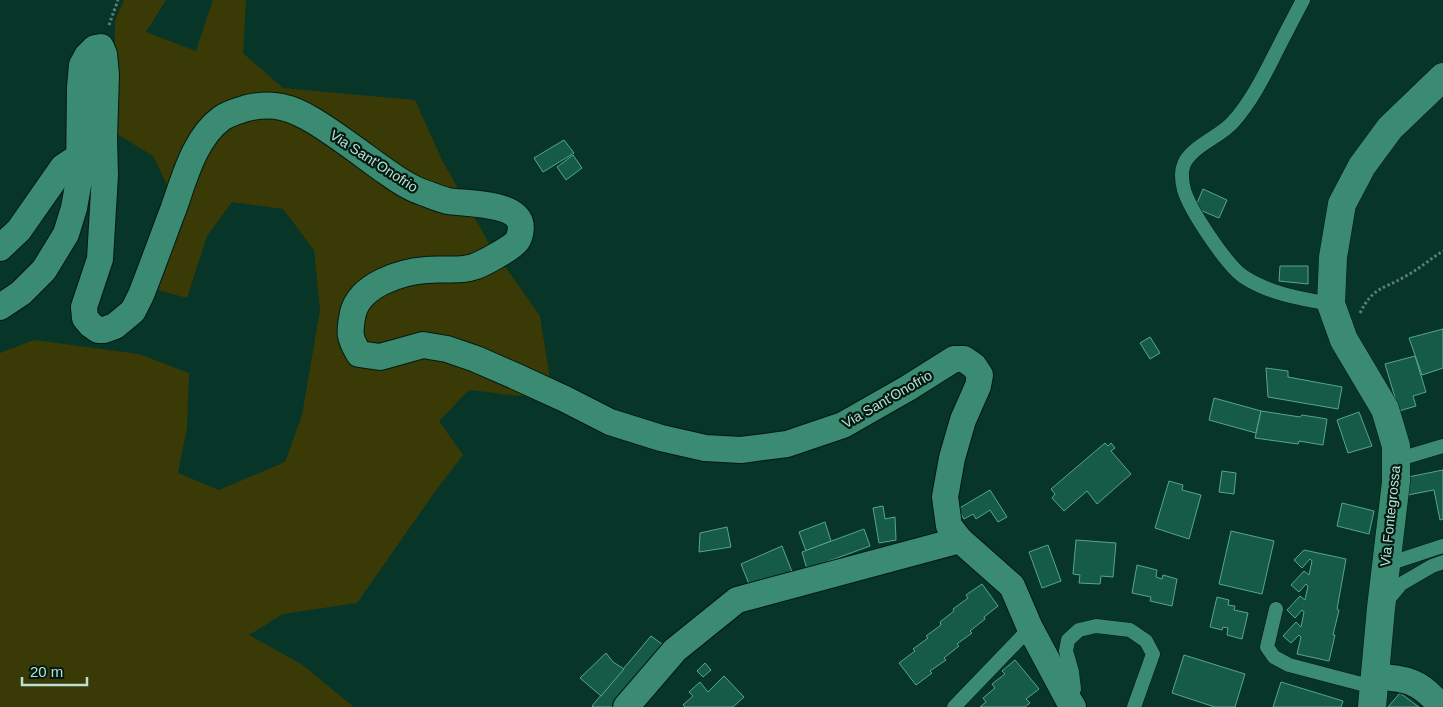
<svg xmlns="http://www.w3.org/2000/svg" width="1443" height="707" viewBox="0 0 1443 707" font-family="Helvetica,sans-serif">
<style>
.green{fill:#3a3a06}
.building{fill:#155b48;stroke:#56a68c}
.lines{fill:none;stroke-linecap:round;stroke-linejoin:round}
.service-casing{stroke:#021a12;stroke-width:15}
.minor-casing{stroke:#021a12;stroke-width:28}
.tertiary-casing{stroke:#021a12;stroke-width:29}
.path{stroke:#578174;stroke-width:3;stroke-dasharray:2.5 2.5;stroke-linecap:butt}
.service{stroke:#3b8b72;stroke-width:14}
.minor{stroke:#3b8b72;stroke-width:26}
.tertiary{stroke:#3b8b72;stroke-width:28}
.labels{text-anchor:middle;stroke-width:4.5;stroke-linejoin:round;paint-order:stroke}
.street-label{font-size:14px;fill:#bae0d2;stroke:#021a12}
</style>
<rect width="100%" height="100%" fill="#073528"/>
<!-- green -->
<path class="green" d="M124 0H166L146 32 196 51 213 0H246L243 53 283 88 415 100 442 160 490 245 540 316 550 379 522 396 469 390 439 421 463 455 434 493 357 603 283 614 249 635 301 664 354 707H0V353L34 340 139 354 189 373 187 428 178 473 219 490 285 462 302 415 320 310 314 250 283 209 232 202 207 236 187 298 147 287 172 195 153 156 109 129 115 59V21Z"/>
<!-- building -->
<g class="building">
<path d="M564 140 574 153 543 172 534 158Z"/>
<path d="M573 155 582 168 566 180 557 167Z"/>
<path d="M1203 189 1227 200 1219 218 1195 208Z"/>
<path d="M1280 266H1308V284L1279 281Z"/>
<path d="M1443 329V368L1422 375 1409 338Z"/>
<path d="M1150 337 1160 353 1150 359 1140 343Z"/>
<path d="M1415 356 1426 392 1413 396 1416 406 1399 411 1385 364Z"/>
<path d="M1266 368 1288 371V377L1342 387 1338 409 1268 397Z"/>
<path d="M1214 398 1261 411 1256 433 1209 420Z"/>
<path d="M1261 411 1300 417 1302 415 1327 419 1323 445 1299 441 1298 444 1255 438Z"/>
<path d="M1359 412 1372 446 1348 453 1337 420Z"/>
<path d="M1105 443 1108 446 1111 443 1115 448 1111 451 1131 474 1097 504 1087 491 1064 511 1052 498 1055 494 1051 489Z"/>
<path d="M1443 470V519L1440 520 1434 490 1397 497 1398 479Z"/>
<path d="M1222 471 1236 473 1234 494 1219 492Z"/>
<path d="M1169 481 1183 485 1182 490 1201 495 1189 539 1155 528Z"/>
<path d="M990 490 1007 517 998 522 990 510 976 519 973 514 964 519 958 509Z"/>
<path d="M1342 503 1374 511 1369 534 1337 526Z"/>
<path d="M883 506 885 519 895 517 896 540 879 543 873 508Z"/>
<path d="M825 522 831 541 806 551 799 532Z"/>
<path d="M727 527 731 547 699 552 700 533Z"/>
<path d="M864 529 870 546 807 569 802 552Z"/>
<path d="M1231 531 1274 541 1262 594 1219 584Z"/>
<path d="M1076 540 1116 543 1113 577 1101 576 1100 584 1079 583 1080 575 1073 574Z"/>
<path d="M1048 545 1061 581 1042 588 1029 552Z"/>
<path d="M782 546 794 577 753 594 741 564Z"/>
<path d="M1304 550 1346 559 1337 609 1339 610 1333 635H1335L1329 661 1297 654 1301 637 1299 635 1291 643 1283 636 1296 622 1301 627 1304 612 1302 610 1295 618 1287 610 1300 596 1305 600 1308 586 1306 584 1299 592 1291 585 1304 571 1309 575 1312 561 1310 559 1302 568 1294 560Z"/>
<path d="M1137 565 1157 570 1156 577 1162 579 1163 575 1177 579 1172 606 1150 601 1151 597 1132 593Z"/>
<path d="M982 584 998 606 984 617 985 619 970 631 972 633 957 644 959 646 944 658 946 660 930 671 932 673 916 685 899 663 915 651 913 649 928 638 926 636 941 625 940 622 954 611 953 609 968 598 966 595Z"/>
<path d="M1217 597 1229 600 1228 605 1235 606 1234 610 1248 613 1242 639 1227 635 1228 628 1223 627 1222 630 1210 627Z"/>
<path d="M651 636 666 647 617 707H593L592 706Z"/>
<path d="M606 653 613 662 624 669 601 696 580 678Z"/>
<path d="M1184 655 1245 674 1235 707H1215L1172 693Z"/>
<path d="M1015 660 1039 689 1026 699 1030 703 1025 707H980L986 702 983 698 995 688 992 684 1005 674 1002 671Z"/>
<path d="M705 663 711 670 703 677 697 671Z"/>
<path d="M724 676 744 697 733 707H685L683 705 693 696 689 692 700 682 708 692Z"/>
<path d="M1281 682 1343 701 1341 707H1273Z"/>
<path d="M1400 693 1419 707H1388Z"/>
</g>
<g class="lines">
<!-- service casing -->
<g class="service-casing">
<g id="service">
<path d="M1303 0C1293 19 1283 38 1273 58 1262 80 1250 103 1233 122 1220 137 1192 146 1184 164 1181 171 1182 182 1184 190 1190 210 1227 266 1244 277 1270 294 1302 299 1331 304"/>
<path d="M1396 460 1443 446"/>
<path d="M1385 565 1443 546"/>
<path d="M1386 602 1401 584 1432 566 1443 562"/>
<path d="M1276 609 1267 647 1274 657 1289 665 1373 687"/>
<path d="M1069 697 1074 689 1072 672 1066 651 1068 640 1079 630 1096 626 1130 630 1146 641 1153 654 1134 707"/>
<path d="M954 707 1030 628"/>
</g>
</g>
<!-- minor casing -->
<g class="minor-casing">
<g id="minor">
<path d="M0 248 19 230 63 167 72 161H80"/>
<path d="M0 307 21 293 44 270 66 234 74 208 79 180 80 87 82 65 87 56 95 48 101 47 104 54 106 75 104 138 105 175 100 259 84 307 85 318 91 325 98 330H104L115 326 133 311 141 295C152 267 162 239 173 210 184 180 194 138 222 118 229 113 238 111 247 108 273 102 291 107 314 121 337 135 359 152 381 168 394 177 407 187 422 192 430 195 439 199 448 201 466 204 512 202 520 222 522 228 520 237 517 241 512 248 481 265 473 267 458 272 442 268 426 270 400 272 360 285 353 313 349 333 349 337 359 354L380 357 423 345 447 349 476 359 517 377 565 399 610 422 661 438 705 448 741 450 787 444 843 425 908 388 954 359H964L974 366 980 375 978 386 963 420 952 458 945 497 949 526 960 540 1012 586 1030 628 1068 699 1073 707"/>
<path d="M1374 676C1406 679 1420 680 1441 707"/>
<path d="M626 707 675 650 737 600 960 540"/>
</g>
</g>
<!-- tertiary casing -->
<g class="tertiary-casing">
<path id="tertiary" d="M1372 707 1381 608 1396 482V446L1385 409 1344 340 1331 304 1333 257 1342 204 1362 166 1390 128 1443 77"/>
</g>
<!-- path -->
<g class="path">
<path d="M109 25 118 0"/>
<path d="M1360 313C1373 287 1382 290 1404 277 1418 270 1430 259 1443 251"/>
</g>
<!-- service -->
<use href="#service" class="service"/>
<!-- minor -->
<use href="#minor" class="minor"/>
<!-- tertiary -->
<use href="#tertiary" class="tertiary"/>
</g>
<g class="labels">
<!-- street labels -->
<g class="street-label">
<text transform="translate(374 161) rotate(33)" y="5">Via Sant'Onofrio</text>
<text transform="translate(887 399) rotate(-30)" y="5">Via Sant'Onofrio</text>
<text transform="translate(1390 516) rotate(-84)" y="5">Via Fontegrossa</text>
</g>
</g>
<!-- scale -->
<path d="M22 677v8h65v-8" fill="none" stroke="#bae0d2" stroke-width="2.5"/>
<text x="30" y="677" font-size="15" fill="#bae0d2" stroke="#021a12" stroke-width="4" paint-order="stroke">20 m</text>
</svg>
